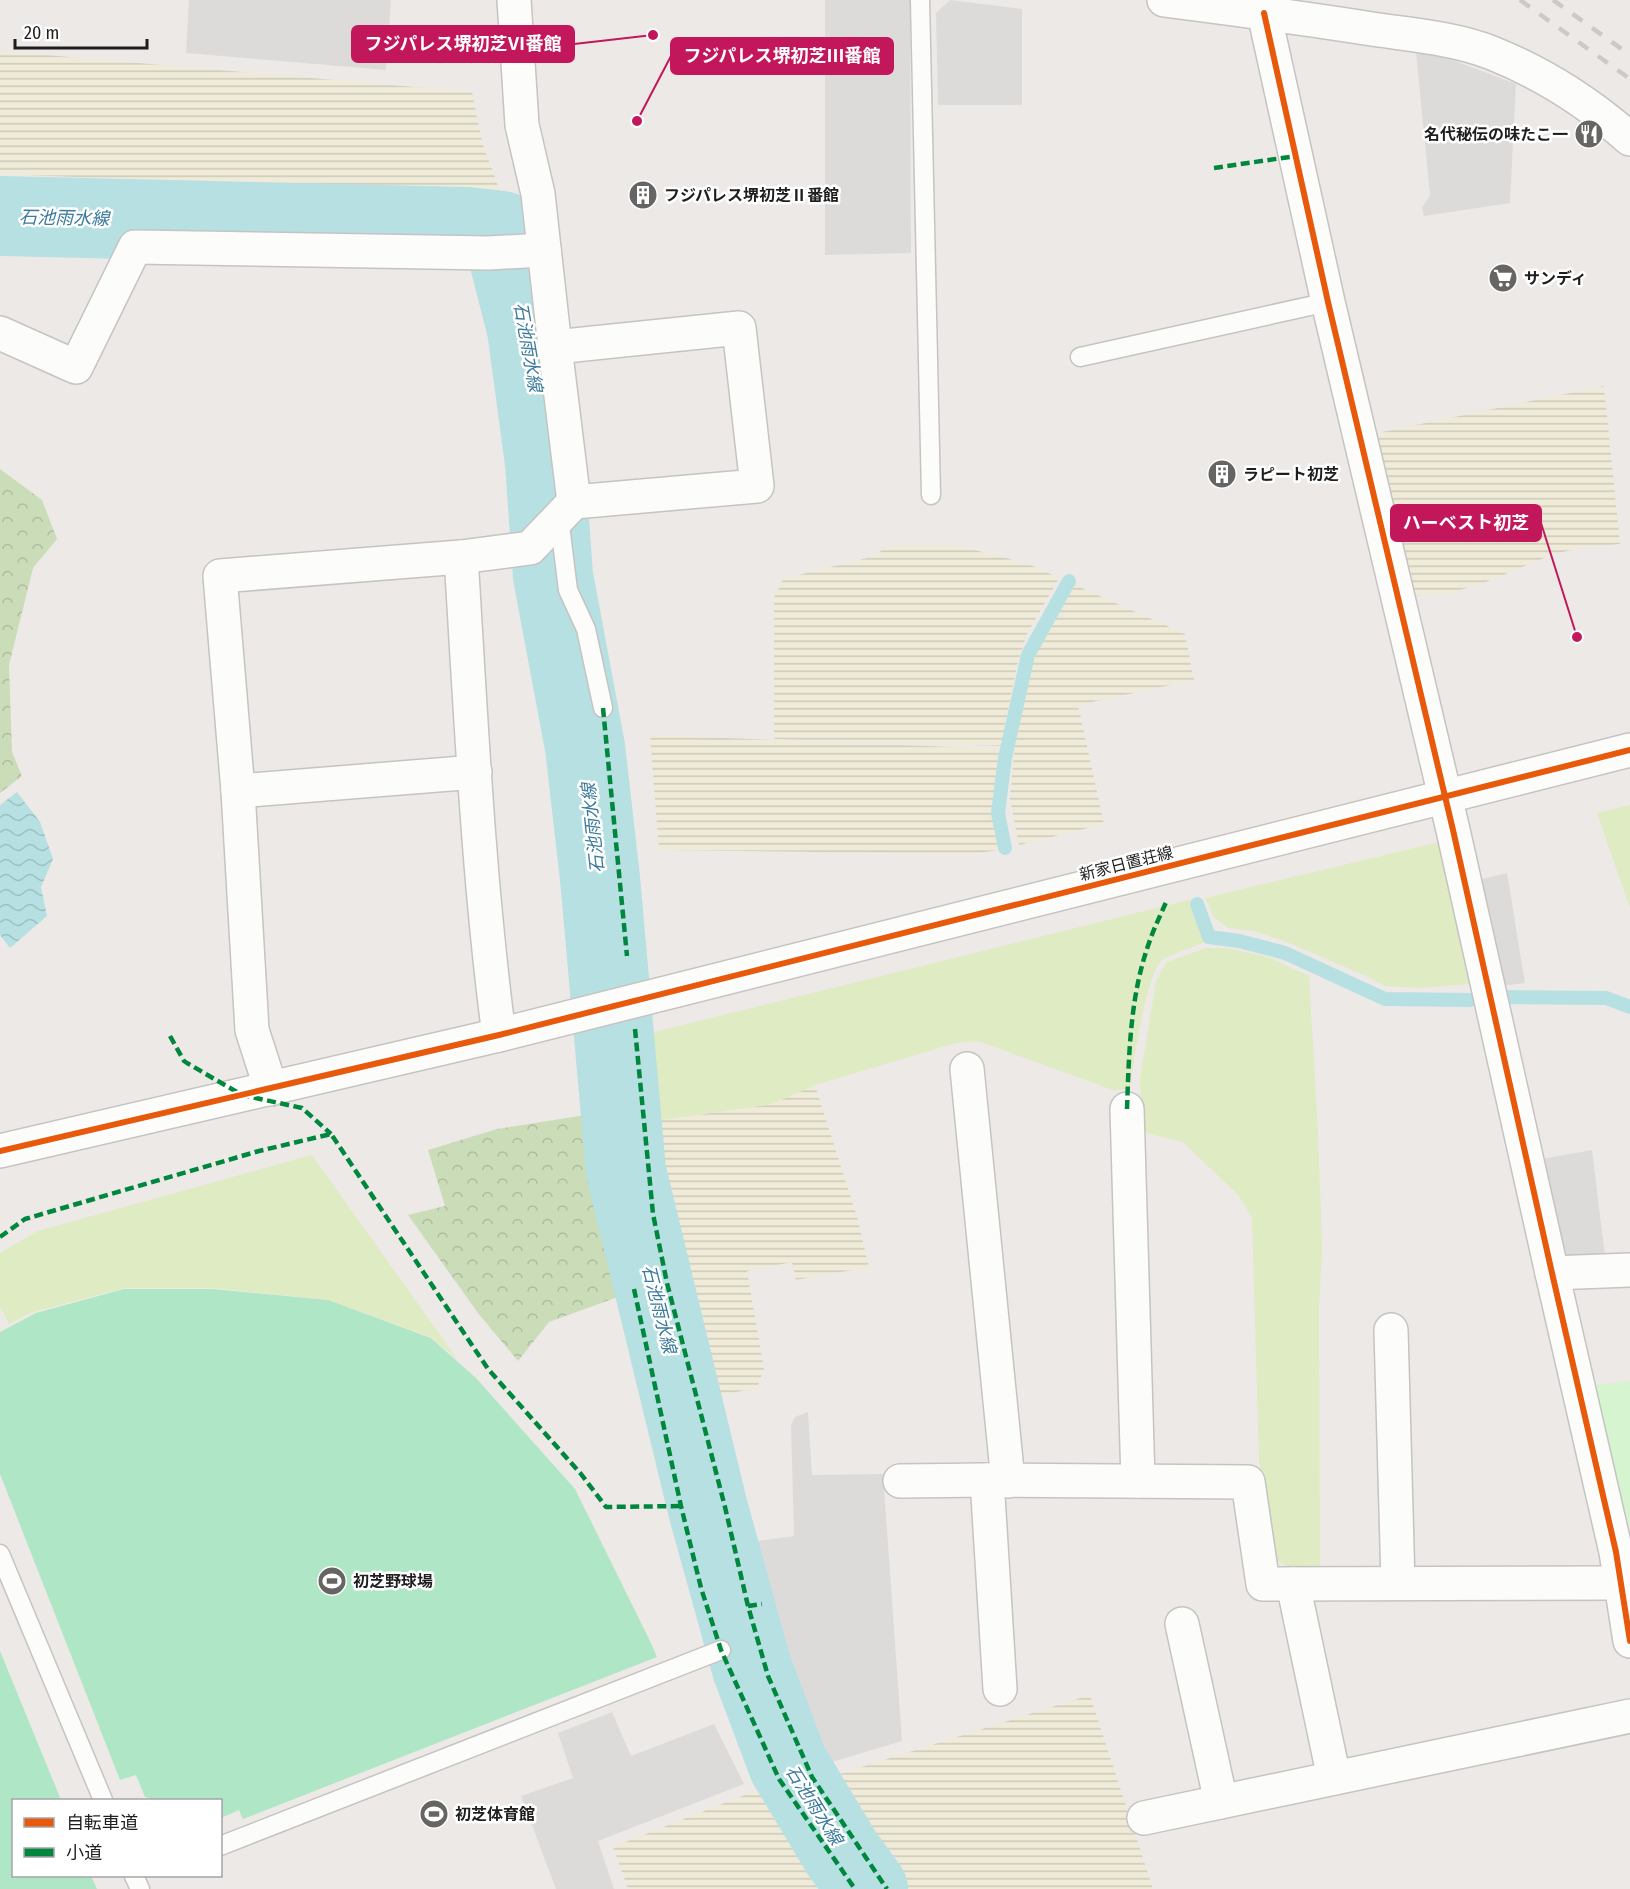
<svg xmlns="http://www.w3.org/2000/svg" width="1630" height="1889" viewBox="0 0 1630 1889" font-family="'Fira Sans Condensed','Noto Sans JP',sans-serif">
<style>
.farmland{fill:url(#farmland-rules)}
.grass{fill:#dfebc2}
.forest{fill:url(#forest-crowns)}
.park{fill:#d5f4cf}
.pitch{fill:#aee6c6}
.parking{fill:#dddbda}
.water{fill:url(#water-waves)}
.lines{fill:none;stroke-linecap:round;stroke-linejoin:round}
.stream{stroke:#b7e0e2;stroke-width:14}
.river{stroke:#b7e0e2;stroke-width:80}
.service-casing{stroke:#c5c4c2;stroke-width:21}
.minor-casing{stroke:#c5c4c2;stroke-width:36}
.tertiary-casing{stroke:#c5c4c2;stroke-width:36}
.service{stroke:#fcfcfb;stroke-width:18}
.minor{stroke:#fcfcfb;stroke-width:33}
.tertiary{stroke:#fcfcfb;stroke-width:33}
.rail{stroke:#cacac9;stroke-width:4.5;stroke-dasharray:12 12;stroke-linecap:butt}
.quiet{stroke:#00873e;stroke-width:4.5;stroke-dasharray:9 4.5;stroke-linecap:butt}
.cycleway-casing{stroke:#fff;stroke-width:10}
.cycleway{stroke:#e8590c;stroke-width:6}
.labels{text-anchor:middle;stroke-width:5;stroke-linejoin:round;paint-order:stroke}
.poi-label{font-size:16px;font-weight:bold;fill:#1e1e1e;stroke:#fff;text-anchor:start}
.street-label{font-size:16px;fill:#1e1e1e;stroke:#fff}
.water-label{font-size:18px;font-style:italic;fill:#3c7b9c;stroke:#fff}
.leader{fill:none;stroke:#c2185b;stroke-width:2}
.callout-dot{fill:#c2185b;stroke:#fff;stroke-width:2}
.callout{fill:#c2185b;stroke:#c2185b;stroke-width:2}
.callout-label{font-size:18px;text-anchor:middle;font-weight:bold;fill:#fff}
</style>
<defs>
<pattern id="farmland-rules" width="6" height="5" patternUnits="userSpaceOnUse" patternTransform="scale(1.5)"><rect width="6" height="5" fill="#efebd8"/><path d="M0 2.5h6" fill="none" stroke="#ccc9b9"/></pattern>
<pattern id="forest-crowns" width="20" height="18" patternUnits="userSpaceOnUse" patternTransform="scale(1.5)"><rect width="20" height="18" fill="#cbdcb9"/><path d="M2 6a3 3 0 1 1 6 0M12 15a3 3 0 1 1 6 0" fill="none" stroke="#aebc9f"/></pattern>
<pattern id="water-waves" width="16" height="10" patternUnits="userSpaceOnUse" patternTransform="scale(1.5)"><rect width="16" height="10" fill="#b7e0e2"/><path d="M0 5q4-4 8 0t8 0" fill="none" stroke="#9dc0c1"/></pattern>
</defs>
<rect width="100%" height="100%" fill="#ede9e6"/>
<!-- farmland -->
<g class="farmland">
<path d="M0 51 472 92 482 142 501 194 0 174Z"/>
<path d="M1604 386 1620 544 1584 547 1554 554 1486 582 1451 593 1409 596 1374 445 1382 432Z"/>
<path d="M952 545 996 555 1033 566 1059 578 1027 634 1017 665 1001 746 774 739V598L783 579 871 557 887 547Z"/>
<path d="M1075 585 1185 634 1194 680 1078 705 1104 824 1019 845 1010 799 1015 743 1030 670 1042 639Z"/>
<path d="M650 735 1001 749 991 810 998 850 973 854 659 850Z"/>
<path d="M815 1085 857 1217 869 1267 796 1280 792 1262 747 1271 764 1369 757 1388 700 1399 659 1220 649 1122 772 1104Z"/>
<path d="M1090 1695 1153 1889H899L827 1778Z"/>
<path d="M760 1789 832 1889H628L613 1847Z"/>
</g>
<!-- grass -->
<g class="grass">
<path d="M1630 805V908L1597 813Z"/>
<path d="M1444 841 1478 983 1423 988 1385 986 1364 975 1287 942 1254 931 1228 928 1214 917 1205 898Z"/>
<path d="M1189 900 1205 942C1194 947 1171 954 1162 960 1146 973 1133 1066 1130 1089L1113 1090 978 1041 956 1043 815 1085 772 1104 649 1122 642 1035Z"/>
<path d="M1206 948H1226L1268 957 1309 976 1318 1132 1322 1248 1319 1311 1320 1568 1292 1569 1272 1558 1259 1459 1252 1218 1239 1196 1183 1142 1142 1132 1140 1079 1156 981 1167 962Z"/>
<path d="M312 1155 457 1359 431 1337 328 1300 212 1288H124L30 1313 9 1324 0 1307V1253L38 1231Z"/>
</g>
<!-- forest -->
<g class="forest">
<path d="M0 469 42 500 57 539 33 568 9 665 12 752 22 776 0 793Z"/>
<path d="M598 1113 609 1206 626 1294 549 1322 518 1361 478 1313 408 1215 445 1206 428 1150 497 1129Z"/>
</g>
<!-- park -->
<path class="park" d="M1630 1381V1526L1622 1518 1595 1385Z"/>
<!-- pitch -->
<g class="pitch">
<path d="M124 1289H212L328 1300 431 1338 476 1378 575 1489 650 1641 657 1657 243 1819 239 1810 221 1818 220 1800H155L145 1797 136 1775 120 1780 0 1474V1332L36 1313Z"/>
<path d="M0 1651 61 1800H14V1876H91L97 1889H0Z"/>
</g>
<!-- parking -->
<g class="parking">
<path d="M189 0H391L386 70 186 53Z"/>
<path d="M825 0H910L911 253 825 255Z"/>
<path d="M950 0 1022 9V105H938L936 13Z"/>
<path d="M1416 52 1447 58 1516 84 1510 203 1424 216 1422 208 1430 195Z"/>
<path d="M1507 873 1525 983 1501 986 1478 880Z"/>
<path d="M1592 1150 1605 1256 1556 1259 1536 1160Z"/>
<path d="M808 1412 812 1475 883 1474 902 1741 816 1767 782 1694 752 1605 737 1544 794 1536 791 1425 795 1417Z"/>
<path d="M612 1712 631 1756 714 1724 744 1784 598 1841 614 1889H556L521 1796 573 1778 558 1733Z"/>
</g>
<!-- water -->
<path class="water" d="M17 792 40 822 53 859 41 887 47 916 10 948 0 935V805Z"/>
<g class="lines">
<!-- stream -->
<g class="stream">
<path d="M1005 848 998 813 1005 758 1028 655 1069 581"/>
<path d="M1197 904 1209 937 1239 941 1285 953 1385 999 1470 1000"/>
<path d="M1501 997 1606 998 1630 1007"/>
</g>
<!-- river -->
<path class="river" d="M0 216 467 227 502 231 527 329 545 463 553 576 585 747 600 878 626 1171 708 1509 752 1668 788 1764 841 1852 868 1889"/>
<!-- service casing -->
<g class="service-casing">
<g id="service">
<path d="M920 0 931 495"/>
<path d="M1080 357 1328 302"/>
<path d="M559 517 568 590 586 629 603 708"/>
<path d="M0 1554 103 1800"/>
<path d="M220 1846 721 1650"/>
<path d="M134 1876 140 1889"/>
</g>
</g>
<!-- minor casing -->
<g class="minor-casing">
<g id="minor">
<path d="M1164 0C1234 9 1303 18 1372 29 1411 35 1454 38 1492 53 1542 73 1589 103 1630 139"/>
<path d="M1264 13 1328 302 1453 830 1552 1273 1616 1552 1630 1641"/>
<path d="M0 333 76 367 135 247 488 253 544 250"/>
<path d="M555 347 739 328 757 486 574 502"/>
<path d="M461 557C471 716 478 877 499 1035"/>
<path d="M238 791 475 772"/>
<path d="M967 1069 1008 1481"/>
<path d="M271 1089 252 1030 238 791 220 576 461 557 530 548 574 502 555 347 538 194 522 125 514 0"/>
<path d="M1127 1109 1138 1481"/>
<path d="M1552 1273 1630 1270"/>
<path d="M1391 1330 1398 1583"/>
<path d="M987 1480 1000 1689"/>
<path d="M900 1481 987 1480 1248 1482 1263 1584 1621 1583"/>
<path d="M1293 1584 1334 1778"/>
<path d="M1182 1624 1221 1802"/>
<path d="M1144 1818 1630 1716"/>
</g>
</g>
<!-- tertiary casing -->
<g class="tertiary-casing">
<path id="tertiary" d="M0 1151 499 1035 1630 750"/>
</g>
<!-- service -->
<use href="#service" class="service"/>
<!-- minor -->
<use href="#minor" class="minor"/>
<!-- tertiary -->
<use href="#tertiary" class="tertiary"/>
<!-- rail -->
<g class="rail">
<path d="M1520 0 1630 79"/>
<path d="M1553 0 1630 55"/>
</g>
<!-- quiet -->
<g class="quiet">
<path d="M1214 168 1296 156"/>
<path d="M603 708 627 956"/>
<path d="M635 1029 653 1214 667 1283 725 1507 748 1606 768 1676 812 1777 887 1889"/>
<path d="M170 1036 184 1061 187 1063 242 1095 302 1108 331 1134"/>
<path d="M1127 1109C1129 1053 1130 996 1149 943 1154 928 1161 914 1167 900"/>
<path d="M0 1237 25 1219 259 1151 331 1134 488 1369 581 1474 606 1507 681 1506"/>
<path d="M634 1289 681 1506 701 1588 721 1650 779 1779 855 1889"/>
<path d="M748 1606 762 1604"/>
</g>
<!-- cycleway casing -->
<g class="cycleway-casing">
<g id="cycleway">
<path d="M1264 13 1328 302 1453 830 1552 1273 1616 1552 1630 1641"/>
<path d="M0 1151 499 1035 1630 750"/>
</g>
</g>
<!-- cycleway -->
<use href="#cycleway" class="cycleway"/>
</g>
<!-- icons -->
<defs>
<g id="restaurant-disc" transform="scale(1.5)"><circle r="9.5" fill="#666564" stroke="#fff"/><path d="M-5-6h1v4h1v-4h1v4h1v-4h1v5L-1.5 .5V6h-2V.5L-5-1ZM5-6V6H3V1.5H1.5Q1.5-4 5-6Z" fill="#fff"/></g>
<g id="building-disc" transform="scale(1.5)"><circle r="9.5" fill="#666564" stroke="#fff"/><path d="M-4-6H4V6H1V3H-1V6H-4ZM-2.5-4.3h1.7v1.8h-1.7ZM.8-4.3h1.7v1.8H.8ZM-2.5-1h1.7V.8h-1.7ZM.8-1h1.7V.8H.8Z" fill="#fff"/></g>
<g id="supermarket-disc" transform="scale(1.5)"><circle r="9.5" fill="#666564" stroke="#fff"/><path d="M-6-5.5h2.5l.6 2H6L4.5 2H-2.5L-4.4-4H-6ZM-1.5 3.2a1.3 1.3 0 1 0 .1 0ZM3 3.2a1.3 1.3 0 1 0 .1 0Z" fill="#fff"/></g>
<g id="stadium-disc" transform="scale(1.5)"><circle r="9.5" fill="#666564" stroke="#fff"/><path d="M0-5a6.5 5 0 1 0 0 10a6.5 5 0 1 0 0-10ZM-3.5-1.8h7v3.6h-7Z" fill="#fff"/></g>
</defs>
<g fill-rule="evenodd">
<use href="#restaurant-disc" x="1589" y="134"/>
<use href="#building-disc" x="643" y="195"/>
<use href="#supermarket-disc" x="1503" y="278"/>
<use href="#building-disc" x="1222" y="474"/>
<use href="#stadium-disc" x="332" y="1581"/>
<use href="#stadium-disc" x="434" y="1814"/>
</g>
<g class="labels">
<!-- poi labels -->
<g class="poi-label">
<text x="1568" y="140" text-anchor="end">名代秘伝の味たこ一</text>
<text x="664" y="201">フジパレス堺初芝Ⅱ番館</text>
<text x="1524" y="284">サンディ</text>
<text x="1243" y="480">ラピート初芝</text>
<text x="353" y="1587">初芝野球場</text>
<text x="455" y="1820">初芝体育館</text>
</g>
<!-- street labels -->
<g class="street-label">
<text transform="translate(1126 863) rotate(-14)" y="6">新家日置荘線</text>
</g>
<!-- water labels -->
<g class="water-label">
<text transform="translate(64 218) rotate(1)" y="6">石池雨水線</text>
<text transform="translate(528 347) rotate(80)" y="6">石池雨水線</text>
<text transform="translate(593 828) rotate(-96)" y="6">石池雨水線</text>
<text transform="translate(659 1309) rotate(76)" y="6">石池雨水線</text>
<text transform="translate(814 1805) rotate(58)" y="6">石池雨水線</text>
</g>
</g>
<!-- callouts -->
<path class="leader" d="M653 35L574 44M637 121L671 56M1577 637L1541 523"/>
<g class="callout-dot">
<circle cx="653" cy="35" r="6"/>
<circle cx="637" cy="121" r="6"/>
<circle cx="1577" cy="637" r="6"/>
</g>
<g class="callout">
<rect x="352" y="26" width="222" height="36" rx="6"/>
<rect x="671" y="38" width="222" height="36" rx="6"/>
<rect x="1391" y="505" width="150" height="36" rx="6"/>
</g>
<g class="callout-label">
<text x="463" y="50">フジパレス堺初芝Ⅵ番館</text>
<text x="782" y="62">フジパレス堺初芝Ⅲ番館</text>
<text x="1466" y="529">ハーベスト初芝</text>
</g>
<!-- legend -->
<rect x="12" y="1799" width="210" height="78" fill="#ffffff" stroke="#a5a5a5" stroke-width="1.5"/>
<rect x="24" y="1818" width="30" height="9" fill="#e8590c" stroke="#a5a5a5" stroke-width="1.5"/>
<text x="66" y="1829" font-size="18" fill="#1e1e1e">自転車道</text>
<rect x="24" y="1848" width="30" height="9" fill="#00873e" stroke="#a5a5a5" stroke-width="1.5"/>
<text x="66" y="1859" font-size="18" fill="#1e1e1e">小道</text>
<!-- scale -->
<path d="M15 39v9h132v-9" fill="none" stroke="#1e1e1e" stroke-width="3"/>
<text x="24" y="39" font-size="18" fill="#1e1e1e" stroke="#ffffff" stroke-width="4.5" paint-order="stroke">20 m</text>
</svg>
